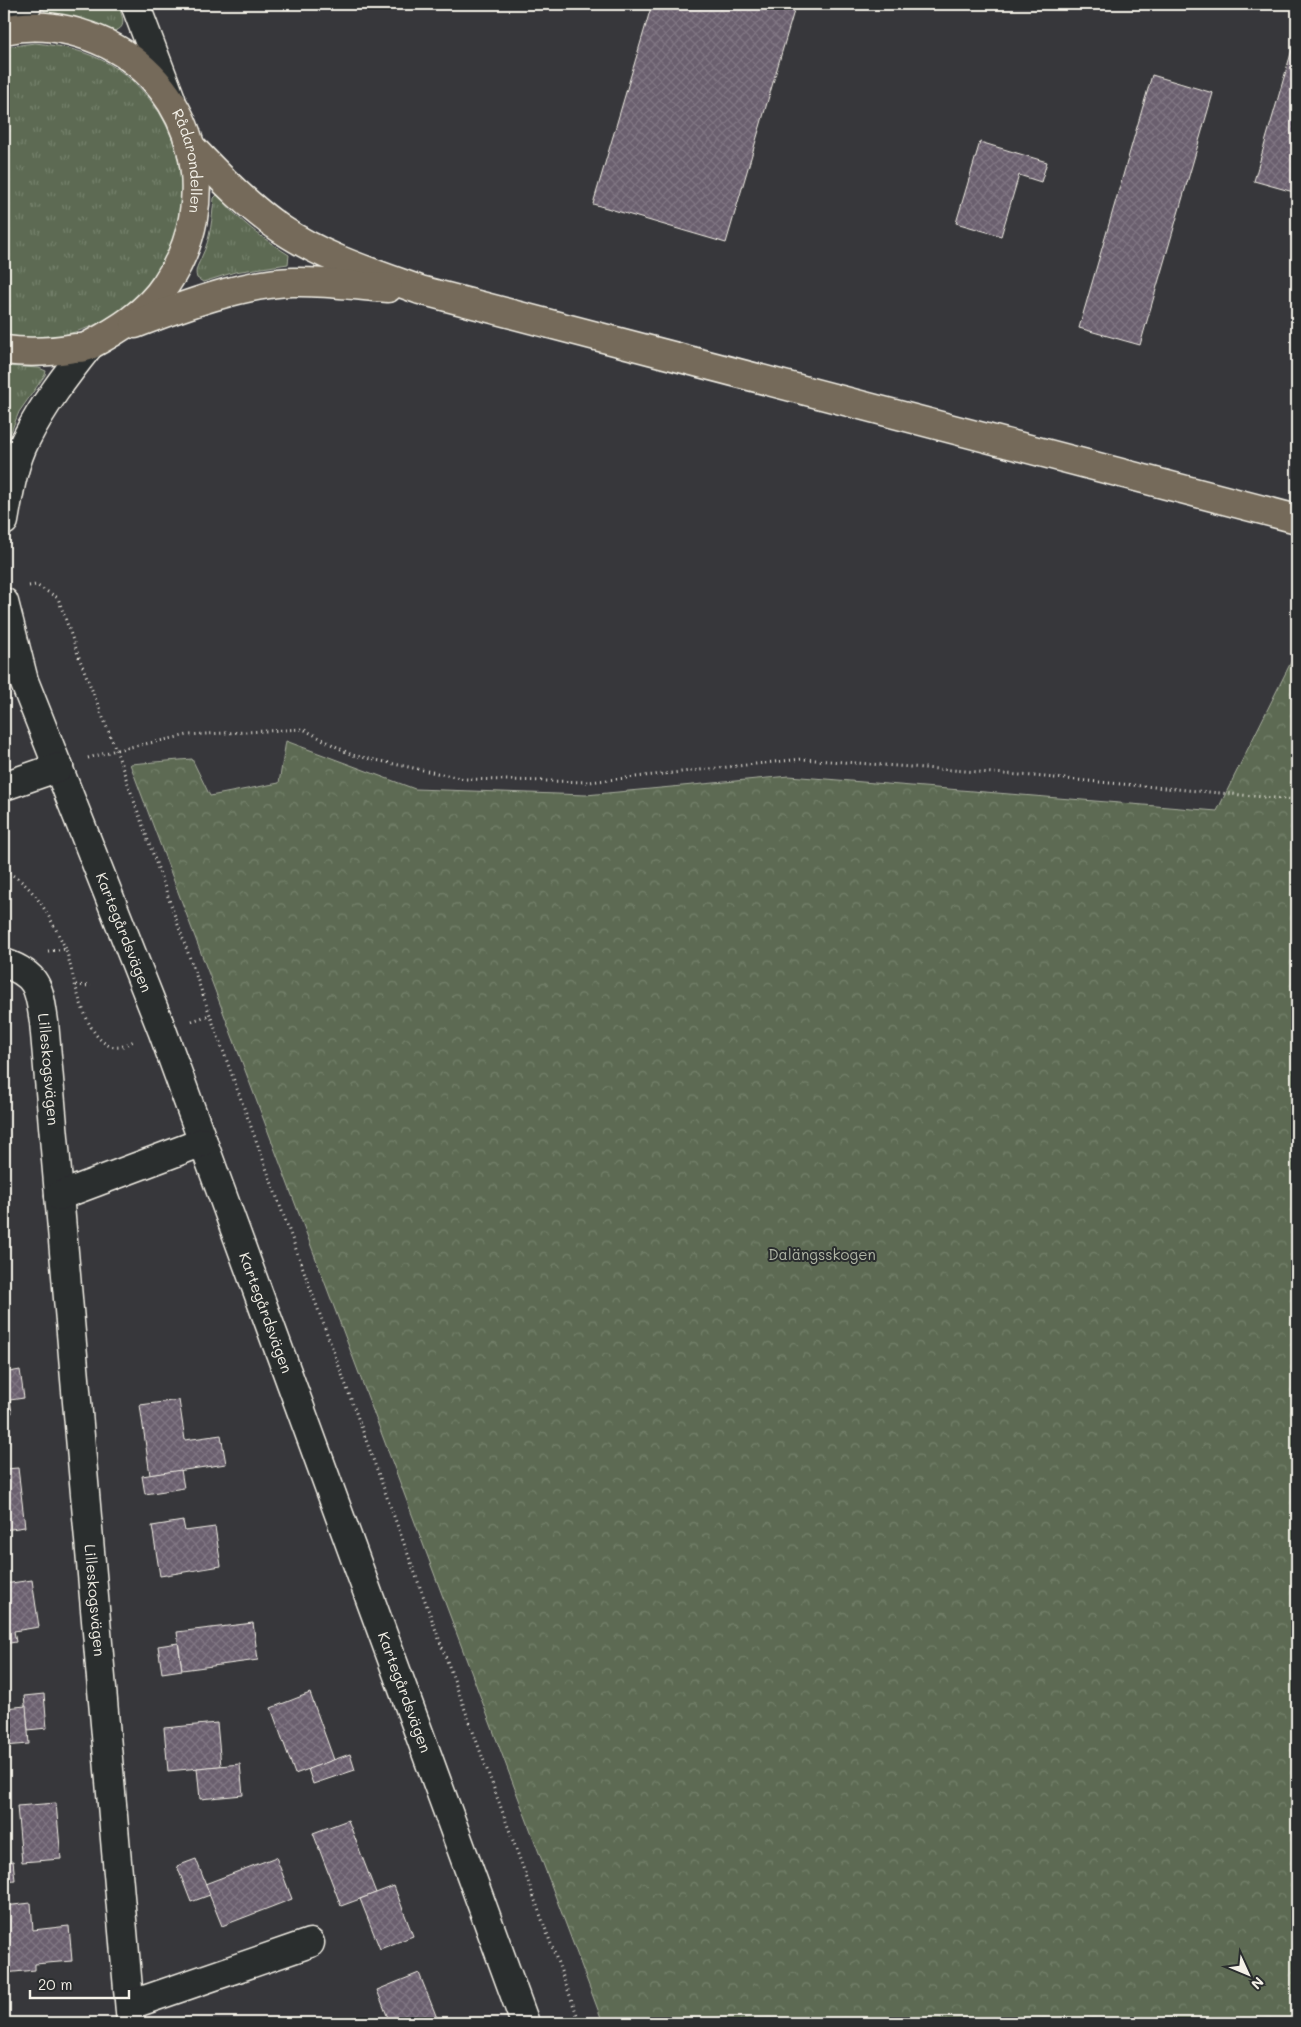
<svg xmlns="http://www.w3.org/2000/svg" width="1301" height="2027" viewBox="0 0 1301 2027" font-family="Mali,sans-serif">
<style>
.grass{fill:url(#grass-tufts);stroke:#a8ae9e}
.forest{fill:url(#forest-crowns);stroke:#a8ae9e}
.building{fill:url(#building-cross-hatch);stroke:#f4f1e8}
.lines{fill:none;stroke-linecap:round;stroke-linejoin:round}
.minor-casing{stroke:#f4f1e8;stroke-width:31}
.major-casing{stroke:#f4f1e8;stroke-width:31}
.path{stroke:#f4f1e8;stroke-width:3;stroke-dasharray:1 4;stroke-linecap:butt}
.minor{stroke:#2a2d2e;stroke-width:28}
.major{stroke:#746a5a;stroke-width:28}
.labels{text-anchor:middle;stroke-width:4;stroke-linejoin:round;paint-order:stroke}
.street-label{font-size:15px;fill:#f4f1e8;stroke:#2a2d2e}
.park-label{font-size:15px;fill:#b0b5a5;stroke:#2a2d2e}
</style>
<defs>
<pattern id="grass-tufts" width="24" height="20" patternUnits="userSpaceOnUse" patternTransform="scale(1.25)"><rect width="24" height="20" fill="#5d6b53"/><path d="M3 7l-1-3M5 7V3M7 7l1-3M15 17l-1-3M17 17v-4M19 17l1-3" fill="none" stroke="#75816c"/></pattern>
<pattern id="forest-crowns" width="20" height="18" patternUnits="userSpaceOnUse" patternTransform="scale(1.25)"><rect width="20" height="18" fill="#5d6b53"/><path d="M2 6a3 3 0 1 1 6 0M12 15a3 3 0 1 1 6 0" fill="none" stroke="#75816c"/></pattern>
<pattern id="building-cross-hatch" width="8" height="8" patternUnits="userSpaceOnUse" patternTransform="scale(1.25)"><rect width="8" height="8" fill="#6a5f6e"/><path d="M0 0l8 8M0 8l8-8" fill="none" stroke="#807683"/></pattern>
</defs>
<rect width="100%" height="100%" fill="#37373b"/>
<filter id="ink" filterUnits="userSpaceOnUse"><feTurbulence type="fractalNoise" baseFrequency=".02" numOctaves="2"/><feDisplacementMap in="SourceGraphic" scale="10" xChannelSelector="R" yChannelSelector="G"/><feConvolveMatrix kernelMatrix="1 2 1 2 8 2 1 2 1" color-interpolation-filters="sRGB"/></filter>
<g filter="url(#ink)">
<!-- grass -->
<g class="grass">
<path d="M48 4H118C121 14 129 28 114 31 90 21 74 15 47 14L43 9Z"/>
<path d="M35 43C63 46 87 51 111 65 130 76 147 94 159 112 210 195 170 305 75 332 53 338 26 340 4 334V47Z"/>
<path d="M217 195 220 197C240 222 262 238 289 255L288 264 235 272 203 282 197 278C194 269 199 264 202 256 211 238 212 218 214 198Z"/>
<path d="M4 366 39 368 46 371 45 375 19 412 4 449Z"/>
</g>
<!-- forest -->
<path class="forest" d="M1297 650V2023H603L130 764 192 759 210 796 279 783 286 741 415 789 586 795 789 776 1217 811Z"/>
<!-- building -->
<g class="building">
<path d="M652 4H796L726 243 593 204Z"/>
<path d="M1296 36 1297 37V193L1254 181Z"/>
<path d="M1152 75 1213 93 1140 345 1079 328Z"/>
<path d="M980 142 1047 162 1041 182 1019 175 1001 236 956 223Z"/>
<path d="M20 1370 24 1398 10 1400 12 1413 4 1414V1373Z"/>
<path d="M179 1400 185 1440 221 1435 226 1464 150 1475 140 1405Z"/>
<path d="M18 1468 25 1527 4 1530V1469Z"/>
<path d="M181 1470 184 1488 145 1494 142 1476Z"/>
<path d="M183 1521 185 1531 215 1527 221 1566 160 1576 152 1526Z"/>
<path d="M32 1580 39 1627 14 1631 16 1642 4 1644V1584Z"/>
<path d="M253 1623 258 1660 182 1670 177 1632Z"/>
<path d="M178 1643 182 1670 162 1673 158 1646Z"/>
<path d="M310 1693 334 1760 295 1774 271 1708Z"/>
<path d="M44 1694 47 1728 28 1730 24 1696Z"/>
<path d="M26 1706 29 1744 4 1746V1708Z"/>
<path d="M217 1723 221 1766 168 1771 164 1728Z"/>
<path d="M350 1754 355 1770 313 1784 308 1769Z"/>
<path d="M240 1764 243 1795 200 1799 197 1768Z"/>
<path d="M56 1803 61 1859 22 1862 17 1806Z"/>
<path d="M348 1820 376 1893 341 1906 313 1833Z"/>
<path d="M276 1857 292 1899 222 1926 205 1884Z"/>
<path d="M196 1859 210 1895 191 1902 177 1866Z"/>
<path d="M13 1861 15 1880 4 1881V1862Z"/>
<path d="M394 1886 413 1936 380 1949 360 1899Z"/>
<path d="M31 1903 33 1930 69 1926 72 1961 35 1964V1970L4 1973V1906Z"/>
<path d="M419 1973 439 2023H390L377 1990Z"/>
</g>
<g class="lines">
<!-- minor casing -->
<g class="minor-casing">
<g id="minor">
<path d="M135 4 171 99"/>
<path d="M4 21 28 4"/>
<path d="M4 521C9 493 13 464 26 439 43 405 66 375 89 346"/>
<path id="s1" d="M4 602 24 681 162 1030 525 2023"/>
<path d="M4 786 59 767"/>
<path id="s2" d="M4 963C39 975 39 989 44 1022L131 2023"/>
<path d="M59 1196 203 1142"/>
<path d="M130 2005 310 1943"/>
</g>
</g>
<!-- major casing -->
<g class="major-casing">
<g id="major">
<path id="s3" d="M4 30C39 22 75 29 107 44 197 89 222 202 166 284 148 312 118 330 90 345 86 348 80 348 75 348 51 352 28 353 4 350"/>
<path d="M191 147C219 176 247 206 281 229 322 257 373 273 420 290L1297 519"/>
<path d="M135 324C182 306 243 283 293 282 325 281 357 286 388 288"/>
</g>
</g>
<!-- path -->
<g class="path">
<path d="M29 586 36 585 58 598 80 660 116 750 210 1015 580 2023"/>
<path d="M88 758 116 750 188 735 303 729 352 755 465 779 589 782 802 759 1033 776 1297 800"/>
<path d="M4 871C36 884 51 921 66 949"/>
<path d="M48 951 66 949C73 973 85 1046 116 1047 121 1048 129 1043 134 1041"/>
<path d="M76 985 91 986"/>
<path d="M192 1021 210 1015"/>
</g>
<!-- minor -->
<use href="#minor" class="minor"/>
<!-- major -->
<use href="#major" class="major"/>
</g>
</g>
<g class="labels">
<!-- street labels -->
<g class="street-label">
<text dy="5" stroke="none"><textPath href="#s3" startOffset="256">Rådarondellen</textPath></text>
<text dy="5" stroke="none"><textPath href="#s1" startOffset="352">Kartegårdsvägen</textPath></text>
<text dy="5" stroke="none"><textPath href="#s2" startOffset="125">Lilleskogsvägen</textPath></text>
<text dy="5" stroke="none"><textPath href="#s1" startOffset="758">Kartegårdsvägen</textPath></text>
<text dy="5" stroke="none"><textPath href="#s2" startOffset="658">Lilleskogsvägen</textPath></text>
<text dy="5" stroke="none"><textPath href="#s1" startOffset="1162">Kartegårdsvägen</textPath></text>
</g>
<!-- park labels -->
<g class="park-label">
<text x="822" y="1260">Dalängsskogen</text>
</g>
</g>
<!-- margin -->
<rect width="1301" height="2027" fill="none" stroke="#2a2d2e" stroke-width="20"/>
<rect x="10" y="10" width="1281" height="2007" fill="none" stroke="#f4f1e8" stroke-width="2" filter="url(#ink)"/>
<!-- north arrow -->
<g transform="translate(1248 1974) rotate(134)" stroke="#2a2d2e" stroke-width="4" paint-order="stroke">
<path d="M0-4L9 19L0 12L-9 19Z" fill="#f4f1e8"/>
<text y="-8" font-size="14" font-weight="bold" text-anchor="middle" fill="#f4f1e8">N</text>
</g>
<!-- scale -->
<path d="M30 1990v8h99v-8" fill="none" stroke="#f4f1e8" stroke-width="2.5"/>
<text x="38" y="1990" font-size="15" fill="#f4f1e8" stroke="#2a2d2e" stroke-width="4" paint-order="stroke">20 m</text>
</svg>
